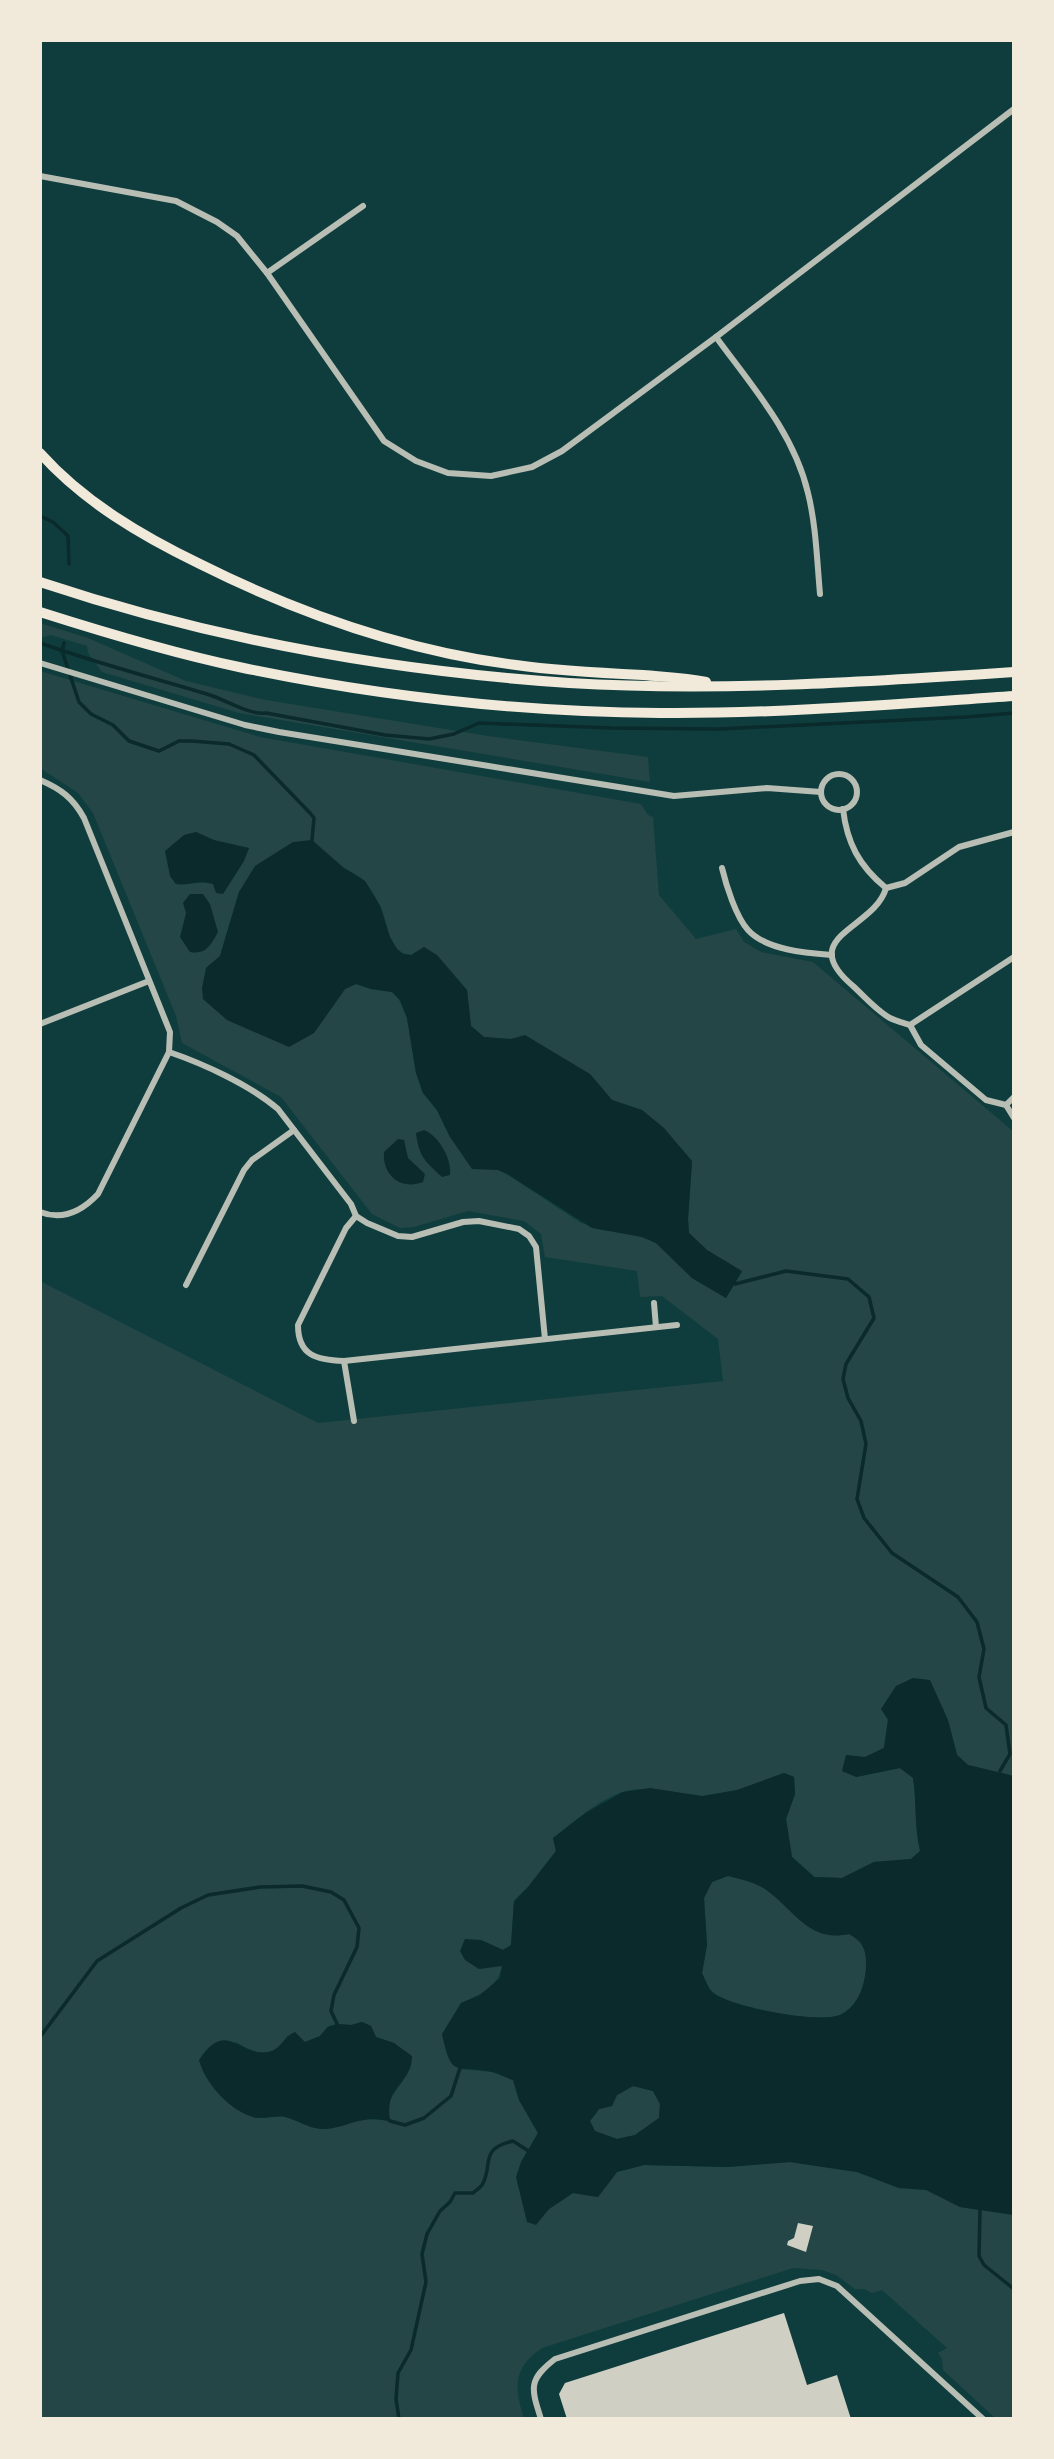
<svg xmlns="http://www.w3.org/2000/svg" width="1054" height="2459" viewBox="0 0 1054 2459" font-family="Commissioner,sans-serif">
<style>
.green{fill:#244646;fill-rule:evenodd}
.water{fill:#0a2a2b;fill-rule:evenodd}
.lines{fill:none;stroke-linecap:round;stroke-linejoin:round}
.stream{stroke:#0a2a2b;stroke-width:3.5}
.building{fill:#cfcfc3}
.minor{stroke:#b8beb3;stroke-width:6}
.motorway{stroke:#f1e9da;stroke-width:10}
</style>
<rect width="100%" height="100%" fill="#0f3d3e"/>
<!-- green -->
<g class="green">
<path d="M40 623 88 638 186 681 266 700 488 736 648 757 650 782 239 713 102 672 88 653 87 646 51 635 40 638Z"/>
<path d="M40 671 260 737 641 804 648 815 653 817 659 895 696 939 736 929 744 942 761 952 813 962 1014 1132V1776L968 1765 957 1755 948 1720 888 1719 884 1748 865 1757 856 1777 900 1768 913 1778C917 1804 914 1827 921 1851L911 1859 874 1862 842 1878 815 1877 792 1857 786 1819 795 1794 794 1777 784 1773C758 1782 728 1797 701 1796 674 1795 653 1785 626 1791 602 1797 573 1822 553 1838L556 1851 528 1887 514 1901 511 1945 503 1950 481 1940 502 1966C498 1987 480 1995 461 2003L459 2069 492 2072 513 2080 519 2100 538 2133 521 2162 549 2209 573 2193 598 2197 617 2172 644 2165 728 2167 790 2162 857 2172 899 2188 926 2189 960 2207 1014 2215V2419H996L943 2370 942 2359 938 2353 947 2348 882 2290 872 2293 864 2289H855L836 2275 822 2270 793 2268 542 2348C513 2368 514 2387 524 2419H40V1281L318 1423 723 1381 718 1339 662 1296 640 1297 637 1271 545 1257 541 1234 524 1221 468 1211 414 1227 400 1228 372 1214 281 1097 182 1043 176 1016 93 813 78 793 40 768ZM196 832 214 841 248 848 213 884C199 880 190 886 176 884L170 875ZM344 868C352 872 362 877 367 884 372 890 377 900 381 907 388 924 388 953 411 955L467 990 471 1026 484 1037 511 1039 590 1074 612 1100 642 1110 692 1161 688 1219 689 1233 707 1250 742 1272 726 1298 692 1278 656 1243 642 1237 581 1223 450 1137 437 1110 423 1093 416 1073 407 1018 399 1000 392 992 371 989 356 984 345 989 314 1033 206 968 220 956 239 892ZM362 2022 371 2026 376 2037 394 2043 403 2081 389 2100V2121L363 2118 321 2129 283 2116 254 2118 235 2041C246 2049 265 2058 277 2049 281 2045 285 2039 288 2035L305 2042 320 2036 328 2026 337 2024 351 2025Z"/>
<path d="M728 1876C741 1879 754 1882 765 1889 792 1907 811 1942 849 1934 864 1942 867 1951 866 1969 864 1987 859 2004 842 2014 824 2025 728 2007 713 1992 708 1988 705 1979 702 1973L707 1945 704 1898 712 1882Z"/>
<path d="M633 2086 653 2091 660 2104 659 2118 635 2135 617 2139 595 2131 590 2121 599 2109 612 2106 617 2095Z"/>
</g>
<!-- water -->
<g class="water">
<path d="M196 832 214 840 249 848 244 861 223 894 216 893 213 884C198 879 191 886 176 884L170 876 165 851 184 835Z"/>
<path d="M312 840 344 868 365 881 380 906 390 937 397 949 403 954 411 955 424 947 437 955 467 990 471 1026 484 1037 511 1039 525 1035 590 1074 612 1100 642 1110 664 1128 692 1161 688 1219 689 1233 707 1250 742 1271 726 1298 692 1278 656 1243 642 1237 592 1228 509 1175 498 1170 472 1169 450 1137 437 1110 423 1093 416 1073 407 1018 400 1000 392 992 371 989 356 984 345 989 314 1033 289 1047 227 1020 203 999 202 988 206 968 220 956 239 892 255 866 293 842Z"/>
<path d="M190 894H203L210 904 218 932C211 945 206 955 190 952L180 937 186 913 183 903Z"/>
<path d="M424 1130C439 1136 452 1159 450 1175L442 1177C425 1161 419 1157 416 1133Z"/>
<path d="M398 1139 404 1140 408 1158 425 1174 423 1182C400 1191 382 1174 384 1152Z"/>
<path d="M913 1678 930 1680 948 1720 957 1755 968 1765 1014 1776V2215L960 2207 926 2190 899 2188 857 2172 790 2162 728 2167 644 2165 617 2172 598 2197 573 2193 549 2209 536 2225 527 2222 516 2177 521 2162 538 2133 519 2100 513 2080C506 2078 499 2073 492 2072 455 2064 452 2080 442 2034L461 2003 480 1995 500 1978 502 1966 479 1969 465 1960 460 1951 465 1939 481 1940 503 1950 511 1945 514 1901 528 1887 556 1851 553 1838 587 1812 623 1792 650 1788 702 1796 737 1790 784 1773 794 1777 795 1794 786 1819 792 1857 814 1877 842 1878 874 1862 911 1859 920 1851C914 1827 917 1804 913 1778L900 1768 856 1777 842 1771 846 1755 865 1757 884 1748 888 1720 881 1709 896 1686ZM728 1876C740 1879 754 1882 765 1889 794 1909 808 1943 849 1934 864 1942 867 1951 866 1969 864 1987 859 2004 842 2014 824 2025 728 2007 712 1992 708 1988 705 1979 702 1973L707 1945 704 1898 712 1882ZM633 2086 653 2091 660 2104 659 2118 635 2135 617 2139 595 2131 590 2121 599 2109 612 2106 617 2095Z"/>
<path d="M362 2022 371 2026 376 2037 394 2043 412 2056C412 2085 384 2084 390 2121 357 2114 348 2129 321 2129 308 2128 297 2120 285 2117 275 2115 263 2120 253 2117 229 2110 205 2083 199 2060 227 2018 239 2057 268 2052 281 2050 284 2036 295 2032L305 2042 320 2036 328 2027 337 2024 351 2025Z"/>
</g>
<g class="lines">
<!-- stream -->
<g class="stream">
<path d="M40 516 53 522 68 536 69 564"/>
<path d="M40 643C96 663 154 678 210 695 228 701 249 715 266 713L385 735 429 739 454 734 479 723 612 728 720 729 966 717 1014 713"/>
<path d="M64 643 62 651 79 702 91 714 113 725 129 741 159 751 179 741H192L229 744 254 755 310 813 314 818 312 840"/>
<path d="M735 1284 786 1271 848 1279 869 1297 874 1318 846 1364 843 1379 848 1398 861 1421 866 1444 857 1499 864 1518 892 1553 958 1597 977 1622 984 1649 979 1677 986 1708 1006 1725 1010 1754 1000 1771"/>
<path d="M40 2037 97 1961 181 1908 208 1895 260 1887 302 1886 331 1892 344 1900 359 1928 357 1947 334 1995 331 2011 338 2026"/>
<path d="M387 2118 390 2121 405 2125 424 2118 451 2096 460 2068"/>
<path d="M980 2210 979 2256 984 2265 1014 2289"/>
<path d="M399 2419 396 2399 398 2373 411 2350 426 2282 422 2254 427 2234 440 2211 450 2202 455 2193H473C476 2190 479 2189 482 2185 494 2165 478 2149 513 2141L527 2150"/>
</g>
</g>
<!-- building -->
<g class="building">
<path d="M798 2223 813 2226 806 2252 787 2245 788 2241 794 2238Z"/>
<path d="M784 2313 807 2385 837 2375 851 2419H567L559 2394 565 2383Z"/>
</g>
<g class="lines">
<!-- minor -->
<g class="minor">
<path d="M40 176 176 201 217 222 237 236 267 273 384 441 416 461 448 473 491 476 532 467 562 451 716 337 1014 109"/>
<path d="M267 273 363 206"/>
<path d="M716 337C751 385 794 433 808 493 816 525 817 561 820 594"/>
<path d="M40 663 245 725 279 732 674 796 767 788 821 792"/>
<circle cx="839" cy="792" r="18"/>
<path d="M40 780C61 789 73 798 84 818L170 1032 169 1052 98 1194C83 1210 63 1221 40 1212"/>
<path d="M843 809C847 843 859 866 886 888"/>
<path d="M722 868C726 885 736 917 748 930 766 950 806 953 832 955"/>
<path d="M886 888C875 929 794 936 853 986 864 996 877 1011 890 1018 896 1021 904 1023 910 1025L921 1045 986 1100 1006 1105 1014 1118"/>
<path d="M886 888 905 883 959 847 1014 832"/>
<path d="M40 1024 149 981"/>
<path d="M910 1025 1014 957"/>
<path d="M169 1052C204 1064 250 1085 278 1109L351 1204 356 1216 367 1223 398 1236 412 1237 463 1222 479 1221 519 1229 529 1236 536 1247 545 1339"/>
<path d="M1006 1105 1014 1097"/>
<path d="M356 1216 346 1228 298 1325C298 1356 317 1360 344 1361L677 1325"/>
<path d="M186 1285 244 1170 252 1160 294 1130"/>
<path d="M654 1303 656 1327"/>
<path d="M344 1361 354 1421"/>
<path d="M541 2419C531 2388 528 2380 555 2359L800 2281 819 2279 837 2286 983 2419"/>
</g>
<!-- motorway -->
<g class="motorway">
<path d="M40 453C84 502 142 536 200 564 300 614 405 651 516 665 558 671 600 673 643 675 664 677 684 677 706 682"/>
<path d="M40 582C211 639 390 671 569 683 717 692 866 682 1014 672"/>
<path d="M40 612C106 633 172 653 239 667 377 696 519 712 660 713 778 714 896 704 1014 696"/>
</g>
</g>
<!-- border -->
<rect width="1054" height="2459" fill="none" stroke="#f1e9da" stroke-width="84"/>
</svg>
